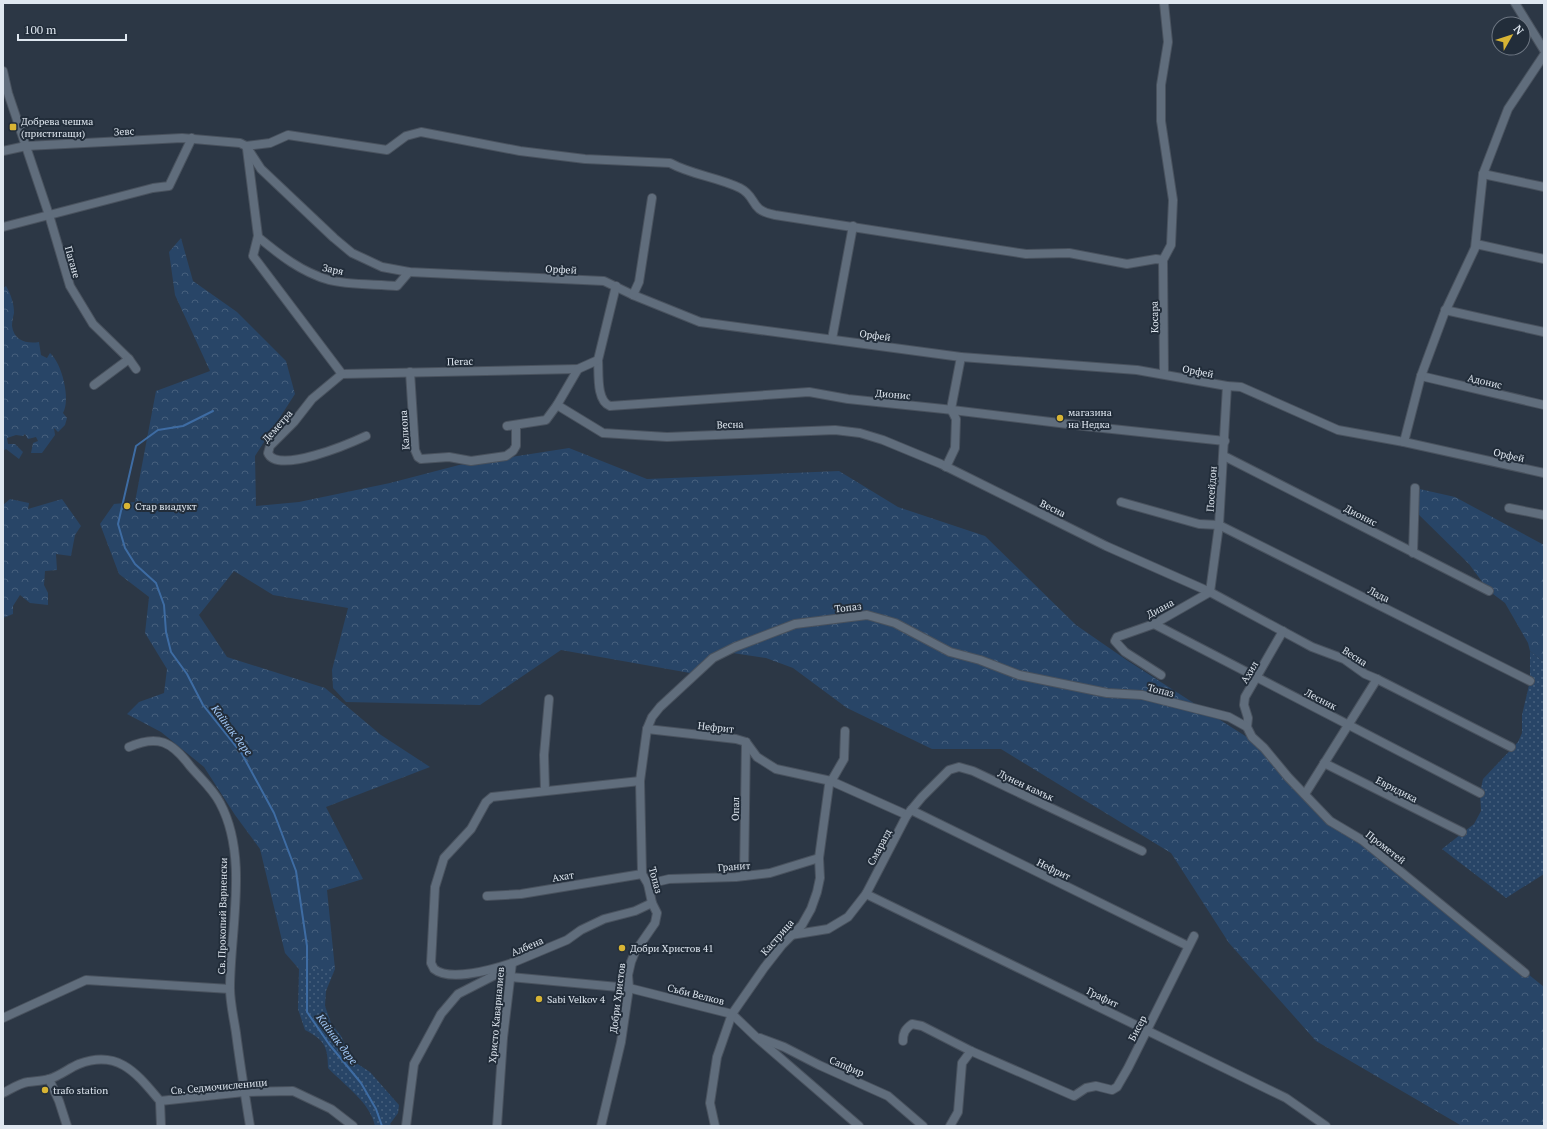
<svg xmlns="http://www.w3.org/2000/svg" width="1547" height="1129" viewBox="0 0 1547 1129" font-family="'PT Serif',serif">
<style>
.grass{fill:url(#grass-dots)}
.forest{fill:url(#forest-crowns)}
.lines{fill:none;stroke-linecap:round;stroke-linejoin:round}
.stream{stroke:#3e6ca3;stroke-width:2}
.minor-casing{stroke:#49525e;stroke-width:10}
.minor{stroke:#606d7c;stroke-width:8}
.poi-dot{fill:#d8b434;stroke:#222d3a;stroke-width:1.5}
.labels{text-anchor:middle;stroke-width:4;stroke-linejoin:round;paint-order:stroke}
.poi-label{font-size:10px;fill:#dfe7f0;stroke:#222d3a;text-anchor:start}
.street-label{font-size:10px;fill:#dfe7f0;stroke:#222d3a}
.water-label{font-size:11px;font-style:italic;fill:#a2c9f8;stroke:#222d3a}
</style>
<defs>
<pattern id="grass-dots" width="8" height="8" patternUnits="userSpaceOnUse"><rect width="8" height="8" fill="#284567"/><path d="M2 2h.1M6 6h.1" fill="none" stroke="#47607d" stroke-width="1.8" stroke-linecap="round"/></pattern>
<pattern id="forest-crowns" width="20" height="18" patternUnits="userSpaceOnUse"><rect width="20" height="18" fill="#284567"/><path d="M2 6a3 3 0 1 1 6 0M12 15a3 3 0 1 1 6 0" fill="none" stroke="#47607d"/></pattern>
</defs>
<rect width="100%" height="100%" fill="#2c3745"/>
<!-- grass -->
<g class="grass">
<path d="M1530 651 1544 662V874L1506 898 1442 849 1474 824 1481 811 1480 793 1483 779 1518 742 1522 733V715L1530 681Z"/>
<path d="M299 969H335L326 991 325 1006 331 1023 341 1036 353 1061 370 1072 399 1105 398 1113 390 1124 392 1126H375C370 1102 344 1085 328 1068 328 1046 324 1040 305 1030L298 1009Z"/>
</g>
<!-- forest -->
<g class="forest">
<path d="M181 238 193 281 237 312 286 361 295 394 255 456 256 506 299 502 390 483 459 465 569 448 647 479 839 471 898 507 985 536 1076 625 1128 661 1264 748 1330 821 1363 840 1544 987V1126H1462L1316 1041 1229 943 1171 853 1001 749H932L847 708 793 668 766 658 726 652 704 667 690 673 561 650 480 705 346 702 333 688 332 670 348 608 273 595 234 571 199 615 227 657 325 688 381 735 430 767 326 807 363 879 327 890 335 969H299L285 953 260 849 235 815 204 767 161 732 127 714 139 702 164 693 167 669 145 633 149 597 119 574 100 524 114 504 135 502 156 391 210 371 175 295 169 252Z"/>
<path d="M6 286C11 295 14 303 14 313 13 317 12 322 12 326 14 341 27 344 39 342L41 355 47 358 50 353C62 363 71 400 63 413L67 418 65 425 58 432 54 428 55 435 42 453H31L33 443 38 441 36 437 28 439 25 434 23 436 16 435 7 438 8 444H15L23 452 19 459 6 449 3 451V288Z"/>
<path d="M1415 488 1455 497 1544 545V662L1530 651 1528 643 1505 603 1489 591 1469 564 1414 510Z"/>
<path d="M10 499 29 503 28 509 62 499 81 526 75 535 71 556 56 554 57 570 45 571 44 585 48 593V605L30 603 20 595 13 606V614L3 618V505Z"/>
</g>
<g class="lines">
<!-- stream -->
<path class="stream" d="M213 411 183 426 158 430 136 446 118 524 125 548 135 564 156 583 164 605 166 632 171 652 187 674 203 705 242 754 274 813 296 871 307 946V1012L329 1044 361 1083 376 1109 382 1126"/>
<!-- minor casing -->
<g class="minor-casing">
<g id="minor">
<path d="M1164 3 1168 42 1161 85V121L1173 200 1171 245 1163 260 1164 374"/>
<path d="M1515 3 1544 50"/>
<path d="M3 71 8 93 49 215 70 286 93 324 129 359 94 385"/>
<path d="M246 146 270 143 288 135 387 150 406 136 421 132 520 151 585 159 670 163C692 175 717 177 740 188 758 197 748 210 775 215L1026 254 1069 253 1127 264 1156 259 1163 260"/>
<path d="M247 149 258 236 253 256 342 374"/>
<path d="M3 151 26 146 182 138 240 143 246 146 261 169 334 238 352 253 382 267 409 272 604 281 633 295 700 322 961 357 1137 370 1227 386 1241 387 1338 430 1404 442 1544 473"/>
<path d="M1483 174 1544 187"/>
<path d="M3 227 153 188 169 186 192 138"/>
<path d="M258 237C280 255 301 272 329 280 347 285 377 284 397 286L409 272"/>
<path d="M1476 244 1544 259"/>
<path d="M633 295 639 282 652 198"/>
<path d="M1445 310 1544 332"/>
<path d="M832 339 853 226"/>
<path d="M129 359 136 369"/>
<path d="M598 360C599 373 596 401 610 406L809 392 848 399 944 409 1084 426 1225 441"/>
<path d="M410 372 415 450 418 457 421 459 449 457 471 461 506 456 513 451 516 446V425"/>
<path d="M342 374 578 369"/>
<path d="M342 374 312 399 294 422 270 446 268 453C277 475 351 443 366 436"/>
<path d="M1421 376 1544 405"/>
<path d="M557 405 603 433 667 437 835 430 860 433 883 440 941 464 1106 546 1210 592 1312 647 1344 659 1365 674 1377 679 1511 747"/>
<path d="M507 426 546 420 557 405 578 369 598 360 616 286"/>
<path d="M1404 442 1421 376 1444 314 1475 248 1483 174 1508 109 1544 55"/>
<path d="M1224 456 1489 591"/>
<path d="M946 467 955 448 956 419 951 409 961 357"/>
<path d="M1121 502 1199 524 1219 525 1530 681"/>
<path d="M1509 508 1544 515"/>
<path d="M1413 553 1415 488"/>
<path d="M1154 624 1480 793"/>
<path d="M1283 631 1245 697 1244 705 1248 718 1247 727 1252 737 1264 748 1288 777 1330 821 1362 840 1525 973"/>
<path d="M1161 675 1125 652 1115 641 1117 637 1154 624 1210 592 1219 525 1227 386"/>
<path d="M647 729 736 739 746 742 757 757 776 769 831 781 907 815"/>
<path d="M129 747C158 734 172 742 190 766 200 778 213 789 220 803 249 857 230 930 230 988 230 1003 234 1019 236 1033 240 1064 245 1095 250 1126"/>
<path d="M1324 763 1462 832"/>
<path d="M545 791 544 755 549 699"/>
<path d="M1305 794 1377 679"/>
<path d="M911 810 1188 946"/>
<path d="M744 876 746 742"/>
<path d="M648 884 669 879 736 877 770 873 819 858"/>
<path d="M866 894 1286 1098 1326 1126"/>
<path d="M487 896 521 894 642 874"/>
<path d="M791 935 828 929 848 917 866 894 907 815 922 797 949 770 959 767 973 771 1142 851"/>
<path d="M510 977 629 988 732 1014 756 1037 859 1126"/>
<path d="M3 1018 86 980 230 989"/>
<path d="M760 1038 784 1047 819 1065 888 1096 923 1126"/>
<path d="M903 1041C903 1033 905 1029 912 1024L922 1026 971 1051 1074 1096 1086 1088 1096 1086 1112 1090 1117 1087 1128 1068 1194 936"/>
<path d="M49 1079 59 1101 67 1126"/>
<path d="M3 1093C11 1089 20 1083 28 1082 35 1081 43 1081 49 1079 60 1076 69 1068 79 1064 119 1049 137 1074 160 1101L244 1092 293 1091 331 1109 353 1126"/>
<path d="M160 1101 161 1126"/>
<path d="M406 1126 414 1064 441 1014 458 994 501 972 512 963 567 940 581 930 604 919 635 911 652 903"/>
<path d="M497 1126 503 1038 512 963C494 969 450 982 434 969L431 963 435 887 444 858 471 829 486 802 492 797 640 781"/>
<path d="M601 1126 621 1042 629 988 628 975 631 962 635 952 655 923 657 913 652 903 648 884 642 874 640 781 647 729 652 717 660 707 713 658 735 647 795 624 867 615 895 623 950 652 980 660 1019 675 1107 693 1142 695 1229 717 1247 727"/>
<path d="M715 1126 710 1103 717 1057 732 1014 764 968 782 945 802 925 811 909 817 892 820 878 819 858 829 785 844 759 845 731"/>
<path d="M950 1126 958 1112 962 1063 971 1051"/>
</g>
</g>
<!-- minor -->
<use href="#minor" class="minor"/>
</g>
<!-- markers -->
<g class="poi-dot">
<rect x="9" y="123" width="8" height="8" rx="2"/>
<circle cx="1060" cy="418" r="4"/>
<circle cx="127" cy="506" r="4"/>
<circle cx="622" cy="948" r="4"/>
<circle cx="539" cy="999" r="4"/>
<circle cx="45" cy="1090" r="4"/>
</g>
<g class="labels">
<!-- poi labels -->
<g class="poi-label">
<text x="21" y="125">Добрева чешма<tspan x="21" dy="12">(пристигащи)</tspan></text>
<text x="1068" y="416">магазина<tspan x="1068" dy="12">на Недка</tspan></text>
<text x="135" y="510">Стар виадукт</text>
<text x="630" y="952">Добри Христов 41</text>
<text x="547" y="1003">Sabi Velkov 4</text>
<text x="53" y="1094">trafo station</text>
</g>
<!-- street labels -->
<g class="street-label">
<text transform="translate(124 131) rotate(-3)" y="4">Зевс</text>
<text transform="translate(73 262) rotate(74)" y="4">Пагане</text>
<text transform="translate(333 269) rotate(12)" y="4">Заря</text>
<text transform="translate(561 269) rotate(3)" y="4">Орфей</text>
<text transform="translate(1154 317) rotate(-91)" y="4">Косара</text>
<text transform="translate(875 335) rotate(8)" y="4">Орфей</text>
<text transform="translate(460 361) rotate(-1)" y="4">Пегас</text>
<text transform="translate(1198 371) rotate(11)" y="4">Орфей</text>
<text transform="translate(1485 381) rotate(13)" y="4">Адонис</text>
<text transform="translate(893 394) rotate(5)" y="4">Дионис</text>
<text transform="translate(730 424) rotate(-2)" y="4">Весна</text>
<text transform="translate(277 426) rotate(-49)" y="4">Деметра</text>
<text transform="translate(404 430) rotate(-94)" y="4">Калиопа</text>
<text transform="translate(1509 455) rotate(13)" y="4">Орфей</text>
<text transform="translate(1211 489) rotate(-86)" y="4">Посейдон</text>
<text transform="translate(1053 508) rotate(26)" y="4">Весна</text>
<text transform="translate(1361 515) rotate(27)" y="4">Дионис</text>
<text transform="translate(1379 594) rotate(27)" y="4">Лада</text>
<text transform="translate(848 607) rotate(-7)" y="4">Топаз</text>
<text transform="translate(1160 608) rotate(-28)" y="4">Диана</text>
<text transform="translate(1355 656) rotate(32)" y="4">Весна</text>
<text transform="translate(1249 672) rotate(-59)" y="4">Ахил</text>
<text transform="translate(1161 690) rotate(14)" y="4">Топаз</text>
<text transform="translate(1321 699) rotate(27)" y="4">Лесник</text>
<text transform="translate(716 727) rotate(6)" y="4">Нефрит</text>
<text transform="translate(1026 785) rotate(25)" y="4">Лунен камък</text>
<text transform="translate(1397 789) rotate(27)" y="4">Евридика</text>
<text transform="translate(735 809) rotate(-89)" y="4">Опал</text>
<text transform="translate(879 847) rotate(-62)" y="4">Смарагд</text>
<text transform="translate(1386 847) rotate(38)" y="4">Прометей</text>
<text transform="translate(734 866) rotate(-4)" y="4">Гранит</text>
<text transform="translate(1054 869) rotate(26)" y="4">Нефрит</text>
<text transform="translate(563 876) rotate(-9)" y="4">Ахат</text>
<text transform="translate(656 880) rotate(75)" y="4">Топаз</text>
<text transform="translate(222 916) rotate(-89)" y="4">Св. Прокопий Варненски</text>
<text transform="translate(777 937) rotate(-49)" y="4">Кастрица</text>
<text transform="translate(527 946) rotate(-23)" y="4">Албена</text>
<text transform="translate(696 994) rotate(14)" y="4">Съби Велков</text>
<text transform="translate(1103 997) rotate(26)" y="4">Графит</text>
<text transform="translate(617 998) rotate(-83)" y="4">Добри Христов</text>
<text transform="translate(496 1015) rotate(-85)" y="4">Христо Каварналиев</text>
<text transform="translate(1137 1028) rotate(-63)" y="4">Бисер</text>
<text transform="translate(847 1066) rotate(23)" y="4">Сапфир</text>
<text transform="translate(219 1086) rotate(-5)" y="4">Св. Седмочисленици</text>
</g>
<!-- water labels -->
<g class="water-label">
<text transform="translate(232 730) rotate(53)" y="4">Кайнак дере</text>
<text transform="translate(337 1039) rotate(53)" y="4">Кайнак дере</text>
</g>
</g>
<!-- border -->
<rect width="1547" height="1129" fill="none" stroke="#dfe7f0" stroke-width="8"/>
<!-- north arrow -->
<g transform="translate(1511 36) rotate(51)"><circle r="19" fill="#222d3a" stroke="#6e7783"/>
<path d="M0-3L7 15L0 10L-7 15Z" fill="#d8b434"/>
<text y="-6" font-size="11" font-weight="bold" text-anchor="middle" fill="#dfe7f0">N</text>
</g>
<!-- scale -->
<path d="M18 34v6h108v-6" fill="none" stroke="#dfe7f0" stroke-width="2"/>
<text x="24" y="34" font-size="12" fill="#dfe7f0" stroke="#222d3a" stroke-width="3" paint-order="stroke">100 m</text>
</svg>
